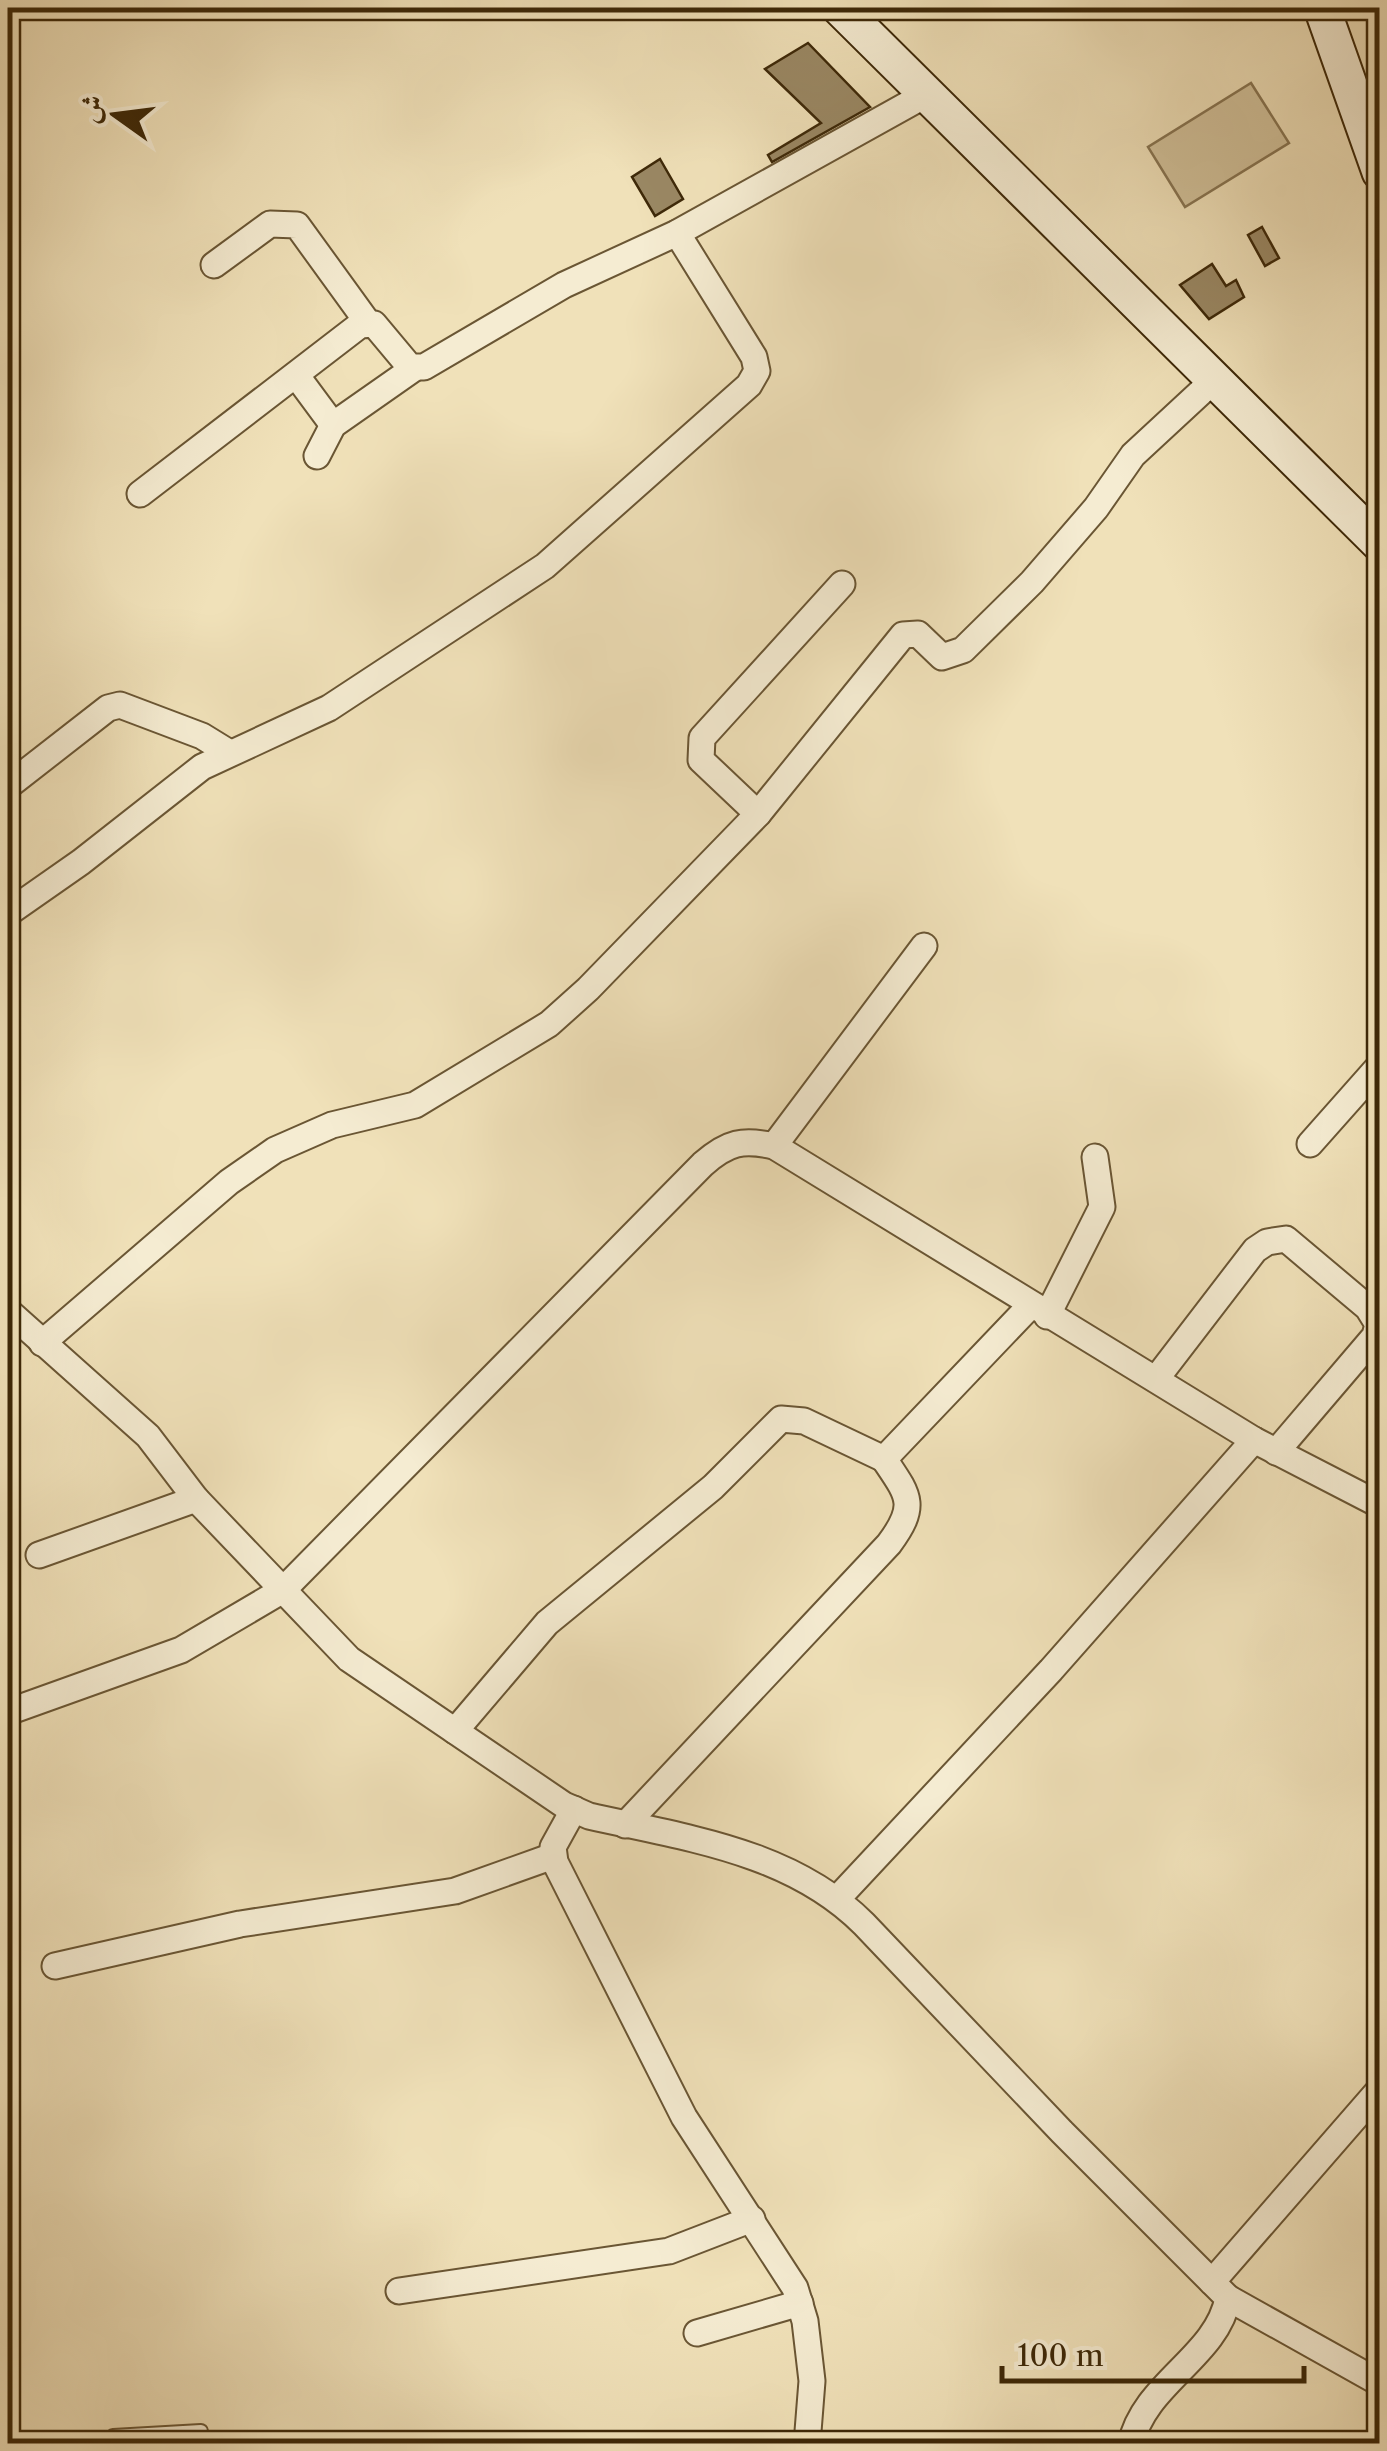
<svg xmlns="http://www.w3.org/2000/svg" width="1387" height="2451" viewBox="0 0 1387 2451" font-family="'Libre Caslon Text',Amiri,serif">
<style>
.green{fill:#d2c29b;stroke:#887552;stroke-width:2.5}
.building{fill:#9a8864;stroke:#3d2808;stroke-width:2.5}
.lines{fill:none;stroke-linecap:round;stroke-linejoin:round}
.lane-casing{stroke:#6a5634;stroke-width:16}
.street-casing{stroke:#6a5634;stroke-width:29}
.secondary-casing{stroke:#3d2808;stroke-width:39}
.lane{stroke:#f5ecd2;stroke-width:12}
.street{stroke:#f5ecd2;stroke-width:25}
.secondary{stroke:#f5ecd2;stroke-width:35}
</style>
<rect width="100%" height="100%" fill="#f0e1b9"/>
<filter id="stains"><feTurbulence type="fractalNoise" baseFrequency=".002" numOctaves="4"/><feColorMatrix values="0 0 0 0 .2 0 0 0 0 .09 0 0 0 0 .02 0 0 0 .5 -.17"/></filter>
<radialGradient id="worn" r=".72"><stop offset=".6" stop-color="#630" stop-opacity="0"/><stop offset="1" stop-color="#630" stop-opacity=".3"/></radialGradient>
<!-- green -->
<path class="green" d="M1251 83 1289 143 1185 207 1148 147Z"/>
<!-- building -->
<g class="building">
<path d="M808 43 870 107 772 162 768 155 821 123 765 69Z"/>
<path d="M660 159 683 199 655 216 632 177Z"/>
<path d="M1262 227 1279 258 1265 266 1248 235Z"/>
<path d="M1212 264 1226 286 1236 280 1244 297 1209 319 1180 285Z"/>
</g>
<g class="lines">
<!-- lane casing -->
<g class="lane-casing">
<path id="lane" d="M106 2444 113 2436 201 2431"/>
</g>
<!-- street casing -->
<g class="street-casing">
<g id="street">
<path d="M214 265 270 224 297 225 368 323"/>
<path d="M296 375 333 425"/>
<path d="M317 456 333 425 413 369"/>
<path d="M140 494 360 325 374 324 410 367H424L564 285 677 233 925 95"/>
<path d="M8 786 108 708 120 705 202 736 228 752"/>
<path d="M758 814 701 760 702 738 842 584"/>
<path d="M8 913 81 862 202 767 329 708 545 566 749 385 757 371 754 357 677 233"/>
<path d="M1310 1144 1380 1065"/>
<path d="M774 1146 924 946"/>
<path d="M8 1311 148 1436 196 1499 349 1659 564 1805 589 1816C686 1838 791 1851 864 1924L1062 2132 1228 2298C1217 2357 1144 2383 1131 2444"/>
<path d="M1047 1316 1102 1207 1095 1157"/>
<path d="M42 1343 229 1182 275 1150 332 1125 415 1105 549 1024 588 989 758 814 903 635 918 634 942 657 963 650 1032 582 1096 508 1133 455 1214 380"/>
<path d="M1156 1379 1255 1250 1267 1242 1286 1239 1368 1308 1378 1324 1375 1336 1276 1452"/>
<path d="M39 1555 196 1499"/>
<path d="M8 1712 181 1650 283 1590 703 1164C728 1142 743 1139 774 1146L1254 1440 1380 1505"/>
<path d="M455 1731 547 1623 713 1487 781 1419 804 1421 884 1459"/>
<path d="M574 1809 553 1847 555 1862 684 2117 795 2288 805 2321 812 2381 807 2444"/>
<path d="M625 1825 889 1544C918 1505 909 1496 884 1459L1030 1306"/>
<path d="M838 1898 1051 1670 1254 1440"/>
<path d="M55 1966 240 1924 455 1891 553 1856"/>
<path d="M1212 2282 1380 2089"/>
<path d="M399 2291 669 2251 752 2219"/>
<path d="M1228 2298 1380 2383"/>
<path d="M697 2333 800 2303"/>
</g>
</g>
<!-- secondary casing -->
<g class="secondary-casing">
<g id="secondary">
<path d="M840 8 1380 544"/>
<path d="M1322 8 1380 172"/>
</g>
</g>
<!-- lane -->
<use href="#lane" class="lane"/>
<!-- street -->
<use href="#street" class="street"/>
<!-- secondary -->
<use href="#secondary" class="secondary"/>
</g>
<!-- margin -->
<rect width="1387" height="2451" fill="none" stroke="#f0e1b9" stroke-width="40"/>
<rect x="10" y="10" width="1367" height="2431" fill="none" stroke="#3d2808" stroke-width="5"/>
<rect x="20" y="20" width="1347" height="2411" fill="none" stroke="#3d2808" stroke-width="2.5"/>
<!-- north arrow -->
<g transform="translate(115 115) rotate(284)" stroke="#f5ecd2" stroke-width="8" paint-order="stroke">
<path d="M0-8L18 38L0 25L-18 38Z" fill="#3d2808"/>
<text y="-15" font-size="28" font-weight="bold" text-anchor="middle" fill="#3d2808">ش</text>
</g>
<!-- scale -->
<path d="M1002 2366v15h302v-15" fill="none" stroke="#3d2808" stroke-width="5"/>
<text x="1017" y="2366" font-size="30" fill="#3d2808" stroke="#f5ecd2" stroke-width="8" paint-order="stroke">100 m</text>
<rect width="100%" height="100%" filter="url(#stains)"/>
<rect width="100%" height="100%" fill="url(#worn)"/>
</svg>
